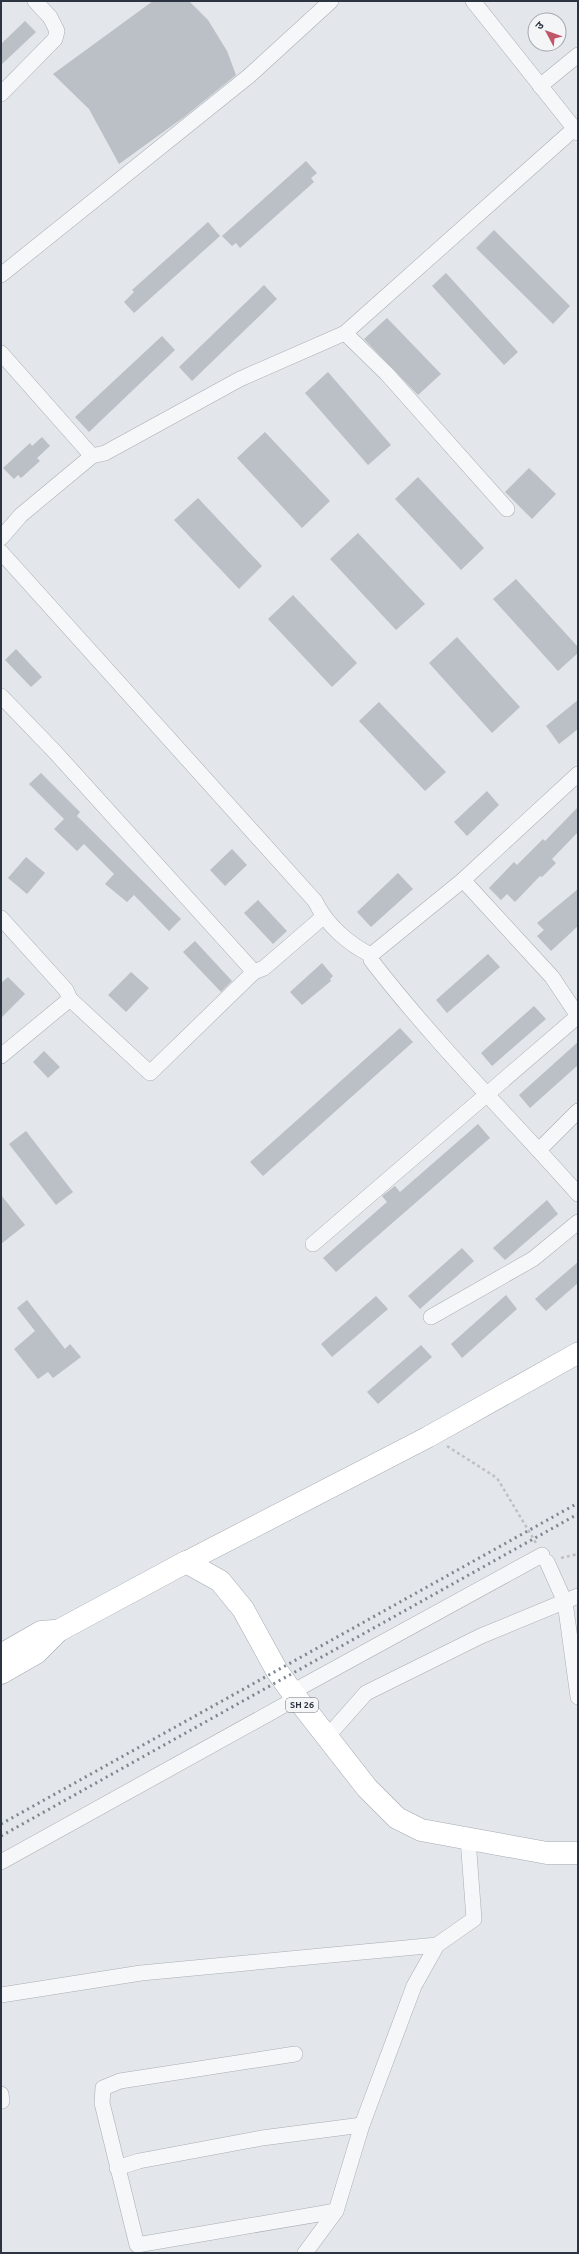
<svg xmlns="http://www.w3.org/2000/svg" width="579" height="2254" viewBox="0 0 579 2254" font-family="Ubuntu,'Noto Sans Devanagari',sans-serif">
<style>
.building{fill:#bbbfc6}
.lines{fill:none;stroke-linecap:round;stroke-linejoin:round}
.street-casing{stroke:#a9adb4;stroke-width:16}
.secondary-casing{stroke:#a9adb4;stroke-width:22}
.primary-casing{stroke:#a4abb4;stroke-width:23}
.path{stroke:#bec0c5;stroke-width:2.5;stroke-dasharray:3 3;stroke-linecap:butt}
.street{stroke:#f6f7f9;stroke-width:15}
.secondary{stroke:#fff;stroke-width:21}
.primary{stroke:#fff;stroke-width:22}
.rail{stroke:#7e8692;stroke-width:3;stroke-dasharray:2 4;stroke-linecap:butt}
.labels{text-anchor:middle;stroke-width:4;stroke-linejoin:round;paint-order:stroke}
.shield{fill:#f3f5f7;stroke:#686e78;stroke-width:1}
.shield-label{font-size:9px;font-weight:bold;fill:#2d3441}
</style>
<rect width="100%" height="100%" fill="#e3e6ea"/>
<!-- building -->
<g class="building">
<path d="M153 1H189L208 20 227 51 236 75 184 117 119 164 89 109 53 74Z"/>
<path d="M25 21 36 32 1 65V44Z"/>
<path d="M306 161 317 173 311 178 314 182 240 248 236 243 232 246 222 236Z"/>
<path d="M208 222 220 236 134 313 124 302 134 292 132 290Z"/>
<path d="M494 230 570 306 553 324 476 248Z"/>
<path d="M446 273 518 352 504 365 432 286Z"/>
<path d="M264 285 277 299 192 381 179 367Z"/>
<path d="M387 318 441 374 418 395 364 339Z"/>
<path d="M162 336 175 350 89 432 75 417Z"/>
<path d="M328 372 391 445 368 465 305 393Z"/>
<path d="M265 432 330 501 302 528 237 458Z"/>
<path d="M42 437 50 446 37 458 40 461 21 478 18 475 14 479 3 468 30 443 32 446Z"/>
<path d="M529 468 556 494 532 519 505 492Z"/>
<path d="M418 477 484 548 461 570 395 499Z"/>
<path d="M198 498 262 566 239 589 174 520Z"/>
<path d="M358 533 425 604 396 630 330 559Z"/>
<path d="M516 579 578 647V653L558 671 493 599Z"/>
<path d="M293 595 357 663 332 687 268 619Z"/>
<path d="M457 637 520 707 492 733 429 663Z"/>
<path d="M16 649 42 677 31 687 5 660Z"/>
<path d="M578 700V729L559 744 546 726Z"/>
<path d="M379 702 446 772 425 791 359 721Z"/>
<path d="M41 773 80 812 77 816 181 919 169 931 134 895 127 902 105 884 114 874 84 844 77 851 54 829 64 819 29 784Z"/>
<path d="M487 791 499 805 467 836 454 822Z"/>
<path d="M578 807V832L552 859 556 863 542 877 540 876 515 902 507 894 501 900 489 888 514 862 517 865 543 839 545 841Z"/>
<path d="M232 849 247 865 225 886 210 870Z"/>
<path d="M26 857 45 873 27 894 8 878Z"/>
<path d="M398 873 413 889 371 927 357 912Z"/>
<path d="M578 889V926L551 951 537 936 544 930 537 923Z"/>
<path d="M258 900 287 931 273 944 244 913Z"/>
<path d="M195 941 232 981 221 992 183 952Z"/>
<path d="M488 954 500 967 447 1013 436 1000Z"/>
<path d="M322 963 333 976 330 979 331 981 302 1005 290 992Z"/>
<path d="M131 972 149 988 126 1012 108 995Z"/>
<path d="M8 977 25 994 1 1018V983Z"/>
<path d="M534 1006 546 1019 492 1066 481 1053Z"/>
<path d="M400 1028 413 1042 263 1176 250 1162Z"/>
<path d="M578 1042V1065L530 1108 519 1095Z"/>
<path d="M44 1051 60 1067 48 1078 33 1062Z"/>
<path d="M478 1124 490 1138 336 1272 323 1258 387 1202 382 1196 395 1186 400 1192Z"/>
<path d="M26 1131 73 1192 56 1205 9 1144Z"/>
<path d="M1 1195 25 1225 1 1244Z"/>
<path d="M547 1200 558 1214 505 1260 493 1248Z"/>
<path d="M462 1248 474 1261 420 1309 408 1296Z"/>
<path d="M578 1262V1283L546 1311 535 1299Z"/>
<path d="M506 1295 517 1309 462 1358 451 1344Z"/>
<path d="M376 1296 388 1309 332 1357 321 1344Z"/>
<path d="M27 1300 65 1349 70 1344 81 1357 53 1378 48 1372 38 1379 14 1349 35 1331 17 1308Z"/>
<path d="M421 1345 432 1357 378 1404 367 1392Z"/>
</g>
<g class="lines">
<!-- street casing -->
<g class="street-casing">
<g id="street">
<path d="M473 1 578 133"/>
<path d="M540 86 578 55"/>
<path d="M1 94 55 39 57 31 50 17 35 1"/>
<path d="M1 275 249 76 331 1"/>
<path d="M345 333 387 374 507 509"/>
<path d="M1 353 92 456"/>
<path d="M1 538 21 515 92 456 105 453 240 379 345 333 574 129"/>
<path d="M1 552 315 901C326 924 348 944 371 955"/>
<path d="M1 696 55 752 254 972"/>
<path d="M578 774 463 880 371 955V960C435 1043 509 1116 578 1194"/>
<path d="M463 880 552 977 578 1016"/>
<path d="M1 918 66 990 70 999 150 1073 254 972 264 968 323 917"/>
<path d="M1 1056 70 999"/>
<path d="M539 1150 578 1111"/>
<path d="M313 1244 578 1016"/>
<path d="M431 1317 533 1259 578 1222"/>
<path d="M547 1562 565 1602 578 1697"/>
<path d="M292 1692 542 1555"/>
<path d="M327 1737 366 1693 481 1636 578 1596"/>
<path d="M1 1862 297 1698"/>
<path d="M1 1995 141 1973 437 1945"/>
<path d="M295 2054 120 2081 103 2088 102 2103 137 2245 336 2211"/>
<path d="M1 2094 2 2101"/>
<path d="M117 2168 139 2161 262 2138 362 2125"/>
<path d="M305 2253 336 2211 362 2125 414 1986 437 1945 474 1919 468 1839"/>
</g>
</g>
<!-- secondary casing -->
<g class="secondary-casing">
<path id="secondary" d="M186 1562 428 1437 578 1353"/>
</g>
<!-- primary casing -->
<g class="primary-casing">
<g id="primary">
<path d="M1 1655 41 1632 54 1631"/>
<path d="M1 1673 36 1653 58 1631 186 1562 220 1581 243 1609 277 1671 292 1692 367 1788 397 1818 421 1830 547 1853H578"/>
</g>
</g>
<!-- path -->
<g class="path">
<path d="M447 1446 497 1478 536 1543"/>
<path d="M561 1558 578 1554"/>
</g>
<!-- street -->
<use href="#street" class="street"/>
<!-- secondary -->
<use href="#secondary" class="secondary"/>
<!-- primary -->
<use href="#primary" class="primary"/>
<!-- rail -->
<g class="rail">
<path d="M1 1824 578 1503"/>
<path d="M1 1836 578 1514"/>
</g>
</g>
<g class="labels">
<!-- shield labels -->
<rect class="shield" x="286" y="1698" width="32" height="14" rx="3"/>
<g class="shield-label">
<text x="302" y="1708">SH 26</text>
</g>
</g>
<!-- border -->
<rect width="579" height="2254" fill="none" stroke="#2d3441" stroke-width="4"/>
<!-- north arrow -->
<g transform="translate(547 32) rotate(311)"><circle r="19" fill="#f3f5f7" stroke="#a4a8ae"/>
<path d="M0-3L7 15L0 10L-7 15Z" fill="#c15668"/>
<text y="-6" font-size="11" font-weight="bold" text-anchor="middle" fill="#2d3441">उ</text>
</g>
</svg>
